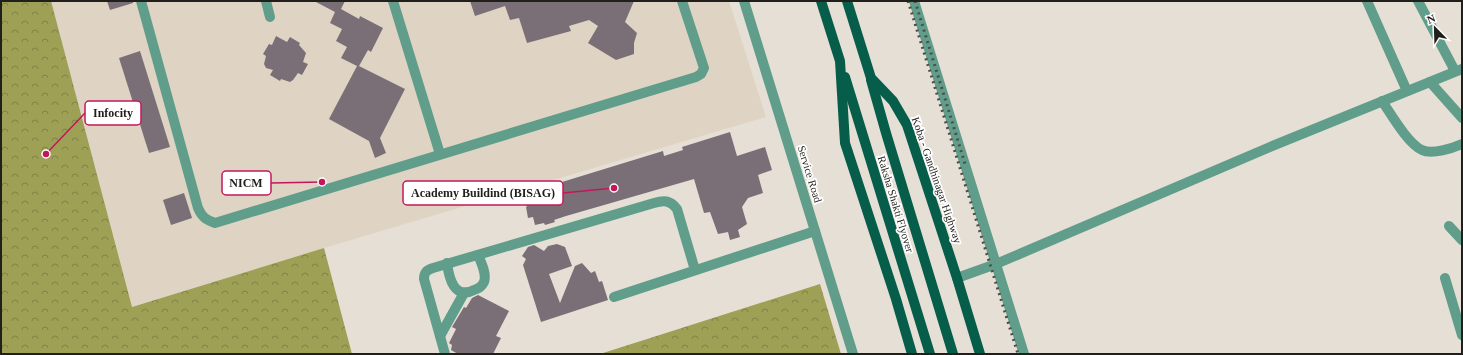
<svg xmlns="http://www.w3.org/2000/svg" width="1463" height="355" viewBox="0 0 1463 355" font-family="'Times New Roman',serif">
<style>
.built{fill:#dfd4c3}
.forest{fill:url(#forest-crowns)}
.building{fill:#7a6f76}
.lines{fill:none;stroke-linecap:round;stroke-linejoin:round}
.minor{stroke:#609e8b;stroke-width:10}
.major{stroke:#065d4a;stroke-width:10}
.rail{stroke:#504d47;stroke-width:3;stroke-dasharray:2 4;stroke-linecap:butt}
.labels{text-anchor:middle;stroke-width:3.5;stroke-linejoin:round;paint-order:stroke}
.street-label{font-size:11px;fill:#211f1b;stroke:#fff}
.leader{fill:none;stroke:#c2185b;stroke-width:1.5}
.callout-dot{fill:#c2185b;stroke:#fff;stroke-width:1.5}
.callout{fill:#fff;stroke:#c2185b;stroke-width:1.5}
.callout-label{font-size:12px;text-anchor:middle;font-weight:bold;fill:#211f1b}
</style>
<defs>
<pattern id="forest-crowns" width="20" height="18" patternUnits="userSpaceOnUse"><rect width="20" height="18" fill="#9ea056"/><path d="M2 6a3 3 0 1 1 6 0M12 15a3 3 0 1 1 6 0" fill="none" stroke="#808246"/></pattern>
</defs>
<rect width="100%" height="100%" fill="#e6dfd5"/>
<!-- built -->
<path class="built" d="M1 1H729L766 117 324 248 132 307 1 354Z"/>
<!-- forest -->
<g class="forest">
<path d="M1 1H51L132 307 324 248 352 354H1Z"/>
<path d="M820 284 841 354H600Z"/>
</g>
<!-- building -->
<g class="building">
<path d="M107 1H133V3L110 10Z"/>
<path d="M314 1H345L341 9 359 19 360 16 383 28 371 52 368 50 359 66 405 89 380 138 386 153 375 158 369 141 329 119 357 66 341 58 347 47 336 41 342 29 330 23 335 12Z"/>
<path d="M470 1H634L625 22 637 33 634 43V54L616 60 588 43 598 26 589 20 569 26 571 31 527 43 519 18 510 20 505 6 475 16Z"/>
<path d="M276 36 287 42 290 37 300 43 299 45 306 53 303 62 308 64 302 75 298 73 293 80 290 82 281 79 280 81 270 75 273 70 266 68 264 64 266 56 263 54 269 44 272 45Z"/>
<path d="M140 51 170 147 149 153 119 58Z"/>
<path d="M730 132 737 156 765 147 772 170 758 175 763 193 748 198 742 207 747 224 738 230 740 237 730 240 728 232 718 234 710 212 704 213 694 179 566 216 554 220 555 222 545 225 544 223 535 225 533 217 528 218 526 207H527L523 198 525 195 534 191 545 187 547 191 563 187 562 182 663 151 664 156 683 150 682 147Z"/>
<path d="M184 193 192 218 171 225 163 200Z"/>
<path d="M557 244 565 247 572 266 549 274 560 303 575 266 582 263 591 273 595 271 599 282 602 281 608 300 541 322 523 265 526 259 522 256 528 247 534 245 544 251 548 246Z"/>
<path d="M478 295 509 311 496 336 501 338 493 354H458L451 350 452 345 449 343 456 329 452 327 464 307 466 308 472 298Z"/>
</g>
<g class="lines">
<!-- minor -->
<g class="minor">
<path d="M141 1 198 208C202 217 206 220 215 223L696 77 701 74 704 68 682 1"/>
<path d="M266 1 270 17"/>
<path d="M393 1 440 154"/>
<path d="M744 1 853 354"/>
<path d="M914 1 1024 354"/>
<path d="M1367 1 1407 91"/>
<path d="M1418 1 1455 71"/>
<path d="M1430 82 1462 118"/>
<path d="M1382 101C1391 114 1408 144 1422 150 1432 155 1453 148 1462 144"/>
<path d="M1449 226 1462 240"/>
<path d="M447 263C449 278 454 300 474 290 478 289 482 286 484 282 487 274 481 262 478 255"/>
<path d="M957 278 996 264 1270 147 1462 69"/>
<path d="M1445 278 1462 335"/>
<path d="M614 297 815 231"/>
<path d="M440 336 464 293"/>
<path d="M445 354 424 279C424 272 427 270 433 268L654 203C664 200 670 200 677 209L695 270"/>
</g>
<!-- major -->
<g class="major">
<path d="M821 1 840 61 845 143 896 299 912 354"/>
<path d="M847 1 871 78 893 101 907 125 957 278 980 354"/>
<path d="M845 77 930 354"/>
<path d="M871 80 886 133 953 354"/>
</g>
<!-- rail -->
<g class="rail">
<path d="M908 1 1018 354"/>
<path d="M915 1 966 167"/>
</g>
</g>
<g class="labels">
<!-- street labels -->
<g class="street-label">
<text transform="translate(810 174) rotate(73)" y="4">Service Road</text>
<text transform="translate(937 180) rotate(71)" y="4">Koba - Gandhinagar Highway</text>
<text transform="translate(896 204) rotate(73)" y="4">Raksha Shakti Flyover</text>
</g>
</g>
<!-- callouts -->
<path class="leader" d="M46 154L85 113M322 182L271 183M614 188L563 193"/>
<g class="callout-dot">
<circle cx="46" cy="154" r="4"/>
<circle cx="322" cy="182" r="4"/>
<circle cx="614" cy="188" r="4"/>
</g>
<g class="callout">
<rect x="85" y="101" width="56" height="24" rx="4"/>
<rect x="222" y="171" width="49" height="24" rx="4"/>
<rect x="403" y="181" width="160" height="24" rx="4"/>
</g>
<g class="callout-label">
<text x="113" y="117">Infocity</text>
<text x="246" y="187">NICM</text>
<text x="483" y="197">Academy Buildind (BISAG)</text>
</g>
<!-- border -->
<rect width="1463" height="355" fill="none" stroke="#211f1b" stroke-width="4"/>
<!-- north arrow -->
<g transform="translate(1435 28) rotate(337)" stroke="#ffffff" stroke-width="3" paint-order="stroke">
<path d="M0-3L7 15L0 10L-7 15Z" fill="#211f1b"/>
<text y="-6" font-size="11" font-weight="bold" text-anchor="middle" fill="#211f1b">N</text>
</g>
</svg>
